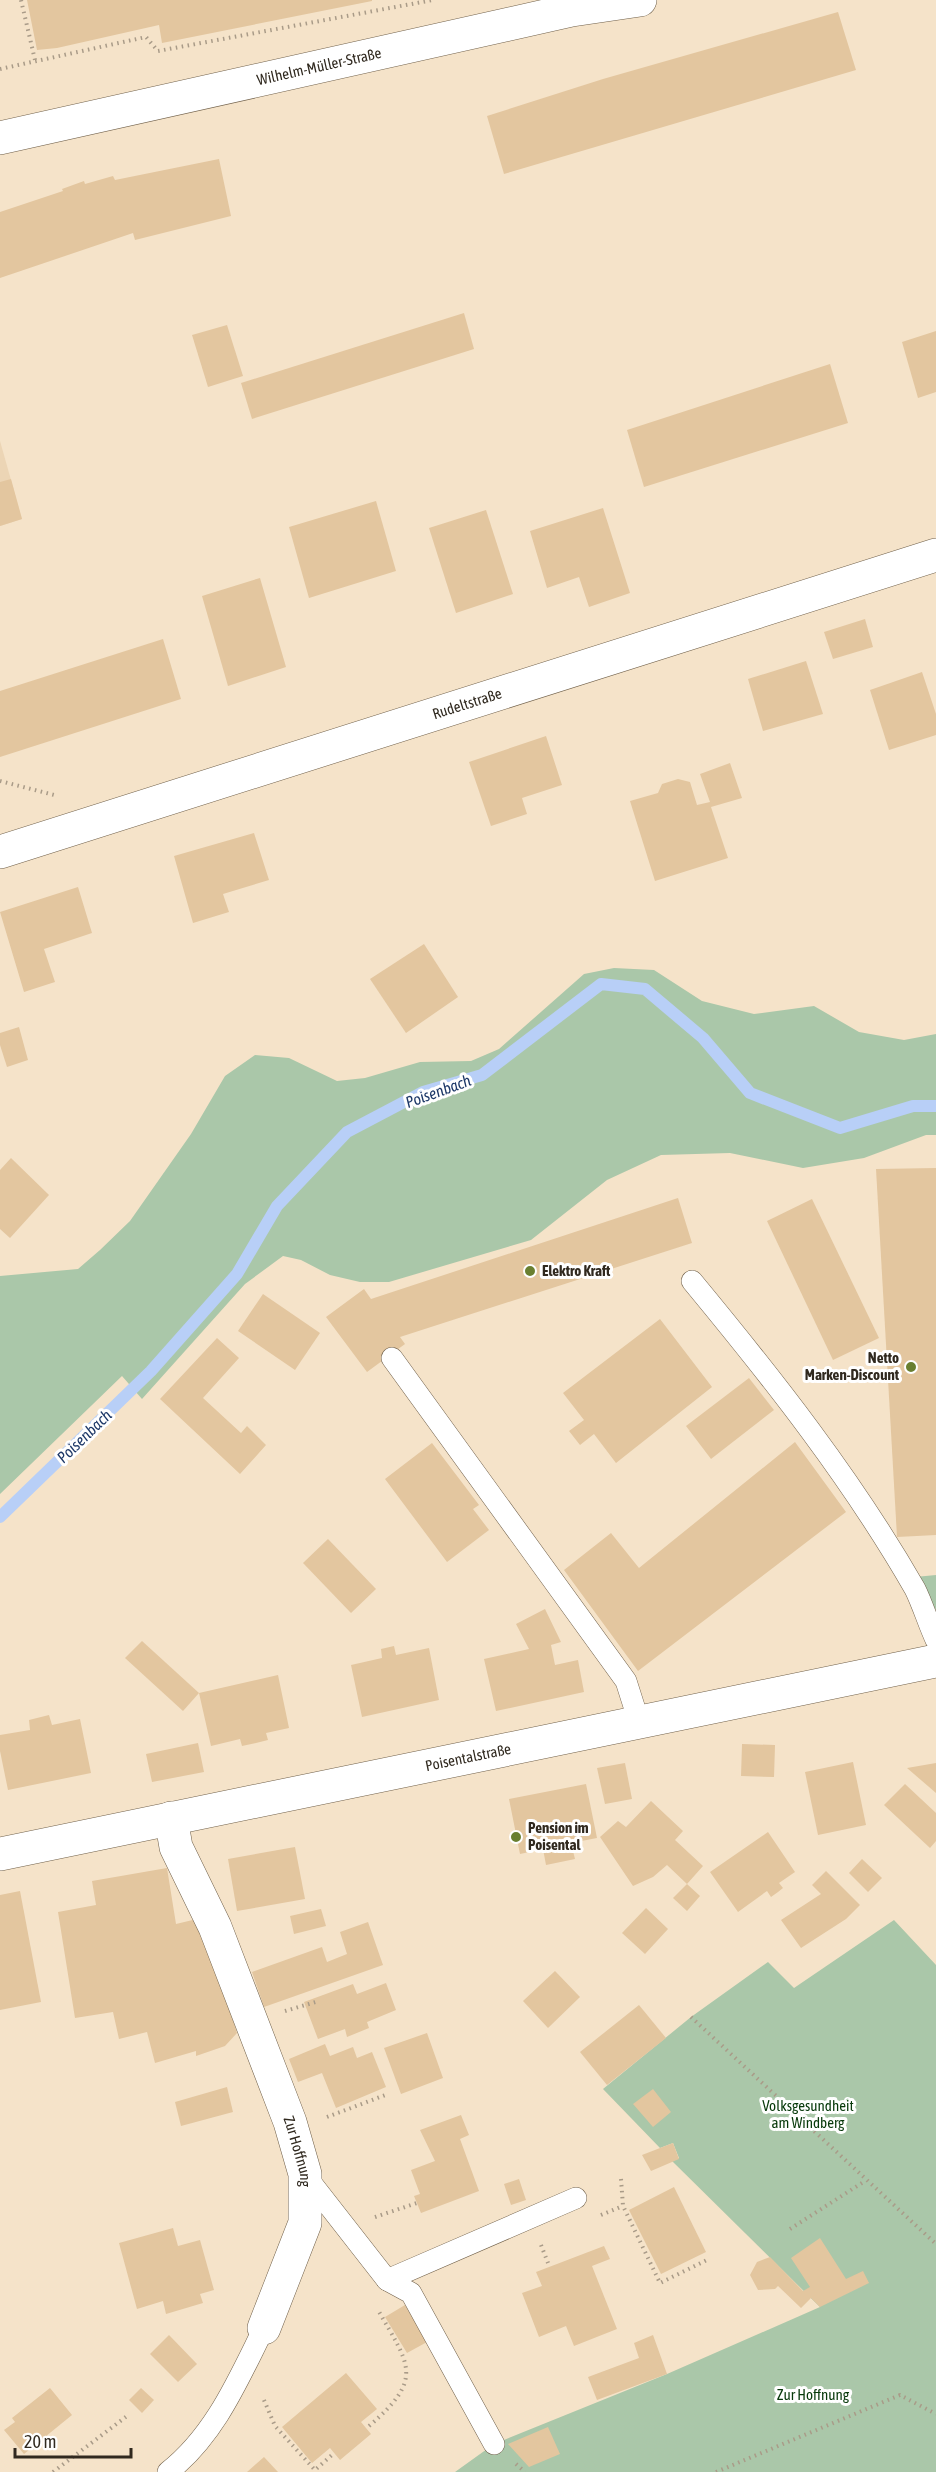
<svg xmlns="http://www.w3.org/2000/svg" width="936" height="2472" viewBox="0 0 936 2472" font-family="'Asap Condensed',sans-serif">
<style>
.built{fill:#ecd5b5}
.green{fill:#aac7a9}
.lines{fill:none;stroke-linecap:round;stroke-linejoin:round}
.stream{stroke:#b8cff7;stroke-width:12}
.building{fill:#e3c69f}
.service-casing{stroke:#70604a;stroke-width:22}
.minor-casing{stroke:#70604a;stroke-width:34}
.secondary-casing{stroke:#70604a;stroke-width:34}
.path{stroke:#a99b88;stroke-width:4;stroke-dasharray:1.5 4.5;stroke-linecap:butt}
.service{stroke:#fff;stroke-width:21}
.minor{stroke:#fff;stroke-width:33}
.secondary{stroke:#fff;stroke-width:33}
.poi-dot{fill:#697f30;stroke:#fff;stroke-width:2}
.labels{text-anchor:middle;stroke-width:6;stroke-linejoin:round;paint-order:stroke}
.street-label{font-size:15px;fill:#30291f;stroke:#fff}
.poi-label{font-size:15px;font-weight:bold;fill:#30291f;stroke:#fff;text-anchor:start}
.park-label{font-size:15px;fill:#07390a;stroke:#fff}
.water-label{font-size:16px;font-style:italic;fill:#1c3767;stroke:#fff}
</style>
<rect width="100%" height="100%" fill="#f5e3c9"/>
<!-- built -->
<path class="built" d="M0 441 22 519 0 526Z"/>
<!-- green -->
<g class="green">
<path d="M614 968 654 970 702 1001 754 1014 814 1006 859 1032 904 1040 936 1034V1135H926L864 1158 803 1168 730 1153 661 1155 607 1180 531 1240 389 1282H360L330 1275 301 1260 283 1256 245 1284 142 1399 122 1376 0 1494V1276L78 1269 100 1250 130 1221 191 1134 225 1076 255 1055 289 1058 337 1081 365 1078 420 1062 471 1061 499 1049 584 974Z"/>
<path d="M936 1575V1610L915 1577Z"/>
<path d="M894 1920 936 1965V2472H455L494 2444 667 2374 820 2307 672 2161 679 2158 673 2143 660 2148 603 2089 691 2017 768 1962 794 1988Z"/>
</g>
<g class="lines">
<!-- stream -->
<path class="stream" d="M0 1517 151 1371 237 1274 277 1206 347 1132 423 1092 482 1075 601 984 645 989 703 1038 750 1093 840 1128 913 1106H936"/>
</g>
<!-- building -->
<g class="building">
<path d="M27 0H372V1L162 43 159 25 57 48 37 50Z"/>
<path d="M838 12 856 70 504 174 487 116 603 79Z"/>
<path d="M219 159 231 216 135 240 133 233 0 278V212L63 191 62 189 84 181 85 184 113 176 115 180Z"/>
<path d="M464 313 474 349 252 419 241 383Z"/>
<path d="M227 325 243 376 208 387 192 335Z"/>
<path d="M936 331V392L918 398 902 342Z"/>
<path d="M830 364 848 423 644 487 627 430Z"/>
<path d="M11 479 22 519 0 526V482Z"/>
<path d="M376 501 396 571 309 598 289 527Z"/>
<path d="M603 508 630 593 589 607 579 577 547 588 530 531Z"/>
<path d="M486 510 513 594 456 613 429 528Z"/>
<path d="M260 578 286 667 228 686 202 596Z"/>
<path d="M865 619 873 647 833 659 824 632Z"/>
<path d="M163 639 181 699 0 757V691Z"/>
<path d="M806 661 823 714 763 731 748 679Z"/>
<path d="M922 672 936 714V735L889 750 870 690Z"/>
<path d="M546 736 562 785 522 798 527 814 491 826 469 762Z"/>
<path d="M730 763 742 798 711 807 728 858 655 881 630 801 658 793 662 784 678 779 690 782 697 805 710 802 700 774Z"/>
<path d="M254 833 269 880 223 894 229 912 193 923 174 856Z"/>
<path d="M78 887 92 933 44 949 55 982 24 992 0 912Z"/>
<path d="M424 944 458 997 406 1033 370 979Z"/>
<path d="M19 1027 28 1060 7 1067 0 1045V1033Z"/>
<path d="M11 1158 49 1195 10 1238 0 1229V1170Z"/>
<path d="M936 1168V1535L897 1537 876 1169Z"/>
<path d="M678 1198 692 1243 400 1337 405 1344 367 1372 326 1317 364 1289 371 1299Z"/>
<path d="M812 1199 879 1338 833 1360 767 1221Z"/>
<path d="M263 1294 320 1333 295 1370 238 1331Z"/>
<path d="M660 1319 712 1387 616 1463 594 1434 580 1445 569 1431 584 1420 563 1393Z"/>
<path d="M217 1338 239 1358 203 1398 241 1433 247 1426 266 1445 240 1474 160 1399Z"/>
<path d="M749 1378 774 1410 711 1459 686 1426Z"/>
<path d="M795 1442 846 1512 638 1671 564 1570 611 1533 639 1568Z"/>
<path d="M432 1443 479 1505 473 1509 489 1530 447 1562 385 1479Z"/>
<path d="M328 1539 376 1589 351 1613 303 1563Z"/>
<path d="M545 1609 561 1642 551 1645 555 1665 578 1660 584 1692 496 1711 484 1659 529 1649 516 1624Z"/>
<path d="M142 1641 199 1693 183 1711 125 1658Z"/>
<path d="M394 1646 396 1655 429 1648 439 1700 362 1717 351 1665 382 1658 381 1649Z"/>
<path d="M278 1675 289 1728 266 1733 268 1740 256 1743 242 1746 240 1739 211 1746 199 1693Z"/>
<path d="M49 1715 52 1725 80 1719 91 1773 8 1790 0 1751V1735L30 1730 29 1720Z"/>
<path d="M198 1743 204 1772 152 1782 146 1754Z"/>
<path d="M742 1744 775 1745 774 1777 741 1776Z"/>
<path d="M853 1762 866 1825 818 1835 805 1772Z"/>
<path d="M625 1763 632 1799 605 1804 597 1768Z"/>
<path d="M936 1763V1793L907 1768Z"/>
<path d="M586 1784 597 1838 571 1843 575 1859 546 1865 543 1849 520 1854 509 1799Z"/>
<path d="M905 1784 936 1813V1841L930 1848 884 1805Z"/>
<path d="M651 1801 683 1831 675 1840 703 1866 687 1884 667 1865 653 1877 633 1886 600 1837 618 1821 626 1827Z"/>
<path d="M768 1832 795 1872 779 1883 783 1888 778 1892 771 1897 767 1891 738 1912 710 1872Z"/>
<path d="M295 1847 305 1899 237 1911 228 1859Z"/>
<path d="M862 1859 882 1878 868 1892 849 1873Z"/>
<path d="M167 1868 176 1924 201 1918 237 2033 225 2046 196 2056V2051L155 2063 147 2032 119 2039 113 2012 75 2018 58 1912 96 1905 92 1881Z"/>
<path d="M826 1871 860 1905 846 1919 801 1948 781 1920 821 1894 812 1885Z"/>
<path d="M687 1884 700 1896 687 1911 673 1898Z"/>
<path d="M20 1891 41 2002 0 2010V1895Z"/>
<path d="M646 1908 668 1929 645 1954 622 1933Z"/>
<path d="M321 1909 326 1926 294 1934 290 1916Z"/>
<path d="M368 1922 383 1965 264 2007 252 1972 322 1947 327 1962 347 1954 340 1932Z"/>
<path d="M555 1971 580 1997 548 2028 523 2001Z"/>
<path d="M386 1983 396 2010 367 2022 369 2028 347 2037 345 2029 318 2039 304 2002 353 1984 357 1994Z"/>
<path d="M639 2005 666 2038 607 2085 580 2052Z"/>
<path d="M427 2033 443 2078 401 2094 384 2048Z"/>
<path d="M325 2044 330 2056 353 2047 357 2058 372 2052 386 2087 336 2108 322 2073 298 2082 289 2059Z"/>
<path d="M227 2087 233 2112 181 2126 175 2102Z"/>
<path d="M653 2089 671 2112 653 2127 633 2104Z"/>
<path d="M461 2115 469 2135 460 2139 479 2191 421 2213 414 2196 420 2194 411 2170 435 2161 420 2130Z"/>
<path d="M673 2143 679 2159 651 2171 642 2155Z"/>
<path d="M519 2179 526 2200 511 2205 504 2184Z"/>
<path d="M674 2187 706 2252 661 2274 629 2210Z"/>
<path d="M173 2228 178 2246 200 2240 214 2290 200 2294 203 2303 166 2314 163 2301 137 2309 119 2243Z"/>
<path d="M820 2238 846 2279 863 2271 869 2283 820 2307 811 2298 801 2308 778 2286 775 2289 758 2290 750 2275 757 2262 770 2257 803 2291 810 2287 791 2258Z"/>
<path d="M604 2246 610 2259 592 2266 617 2329 574 2346 566 2326 539 2337 522 2293 542 2286 536 2272Z"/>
<path d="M405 2305 427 2342 407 2353 385 2317Z"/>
<path d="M169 2335 197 2364 178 2382 150 2354Z"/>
<path d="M653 2335 667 2374 597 2400 588 2377 639 2358 634 2343Z"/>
<path d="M346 2373 377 2409 361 2422 371 2434 340 2460 330 2448 312 2463 282 2427Z"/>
<path d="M50 2388 72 2415 24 2454 4 2430 15 2422 12 2418Z"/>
<path d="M141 2388 154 2400 142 2413 129 2400Z"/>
<path d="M548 2427 560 2454 529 2467 508 2444Z"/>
<path d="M264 2457 278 2472H247Z"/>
</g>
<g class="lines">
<!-- service casing -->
<g class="service-casing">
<g id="service">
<path d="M692 1281C773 1379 852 1479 915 1589 923 1605 928 1623 936 1640"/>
<path d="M392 1358 626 1681 639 1722"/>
<path d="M305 2175 387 2280 576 2198"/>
<path d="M387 2280 411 2293 494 2444"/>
<path d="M168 2472C215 2435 238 2380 264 2328"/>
</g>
</g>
<!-- minor casing -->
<g class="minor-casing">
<g id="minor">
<path id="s1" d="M0 138 572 10 640 0"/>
<path id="s2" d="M0 852 936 555"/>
<path id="s3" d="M171 1818 176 1847 215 1927 290 2122 305 2174V2223L264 2328"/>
</g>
</g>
<!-- secondary casing -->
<g class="secondary-casing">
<g id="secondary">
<path id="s4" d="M0 1854 936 1661"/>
</g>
</g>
<!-- path -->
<g class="path">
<path d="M21 0 35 60"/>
<path d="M0 69 146 37 158 51 433 0"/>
<path d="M0 781 54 795"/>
<path d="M285 2011 319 2001"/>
<path d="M691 2017 936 2244"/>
<path d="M327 2117 388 2094"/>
<path d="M621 2179 623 2206 660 2283 709 2259"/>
<path d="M601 2215 623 2206"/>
<path d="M375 2217 420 2202"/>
<path d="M790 2229 865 2181"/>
<path d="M541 2245 548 2263"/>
<path d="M264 2400 275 2426 315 2470 332 2455"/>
<path d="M369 2426C425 2378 409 2365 378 2310"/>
<path d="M516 2464 525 2472"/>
<path d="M53 2472 127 2416"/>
<path d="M716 2472 900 2395 936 2414"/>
</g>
<!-- service -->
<use href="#service" class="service"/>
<!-- minor -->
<use href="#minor" class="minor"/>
<!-- secondary -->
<use href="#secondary" class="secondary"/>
</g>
<!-- markers -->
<g class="poi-dot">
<circle cx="530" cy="1271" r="6"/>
<circle cx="911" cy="1367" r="6"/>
<circle cx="516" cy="1837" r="6"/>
</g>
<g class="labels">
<!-- street labels -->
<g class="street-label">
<text dy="5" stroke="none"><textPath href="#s1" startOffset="327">Wilhelm-Müller-Straße</textPath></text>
<text dy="5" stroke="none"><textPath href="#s2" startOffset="490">Rudeltstraße</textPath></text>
<text dy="5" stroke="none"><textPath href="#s4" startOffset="478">Poisentalstraße</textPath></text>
<text dy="5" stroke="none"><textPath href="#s3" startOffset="358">Zur Hoffnung</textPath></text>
</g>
<!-- poi labels -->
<g class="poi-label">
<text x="542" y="1276">Elektro Kraft</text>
<text x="899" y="1363" text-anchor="end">Netto<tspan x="899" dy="17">Marken-Discount</tspan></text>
<text x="528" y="1833">Pension im<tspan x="528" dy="17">Poisental</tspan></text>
</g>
<!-- park labels -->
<g class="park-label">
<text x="808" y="2111">Volksgesundheit<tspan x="808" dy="17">am Windberg</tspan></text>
<text x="813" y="2400">Zur Hoffnung</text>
</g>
<!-- water labels -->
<g class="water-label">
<text transform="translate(438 1091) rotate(-20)" y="6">Poisenbach</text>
<text transform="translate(84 1436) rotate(-44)" y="6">Poisenbach</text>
</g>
</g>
<!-- scale -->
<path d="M15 2448v9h116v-9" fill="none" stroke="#30291f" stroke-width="3"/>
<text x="24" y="2448" font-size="18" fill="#30291f" stroke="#ffffff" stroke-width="4.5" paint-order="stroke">20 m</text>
</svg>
